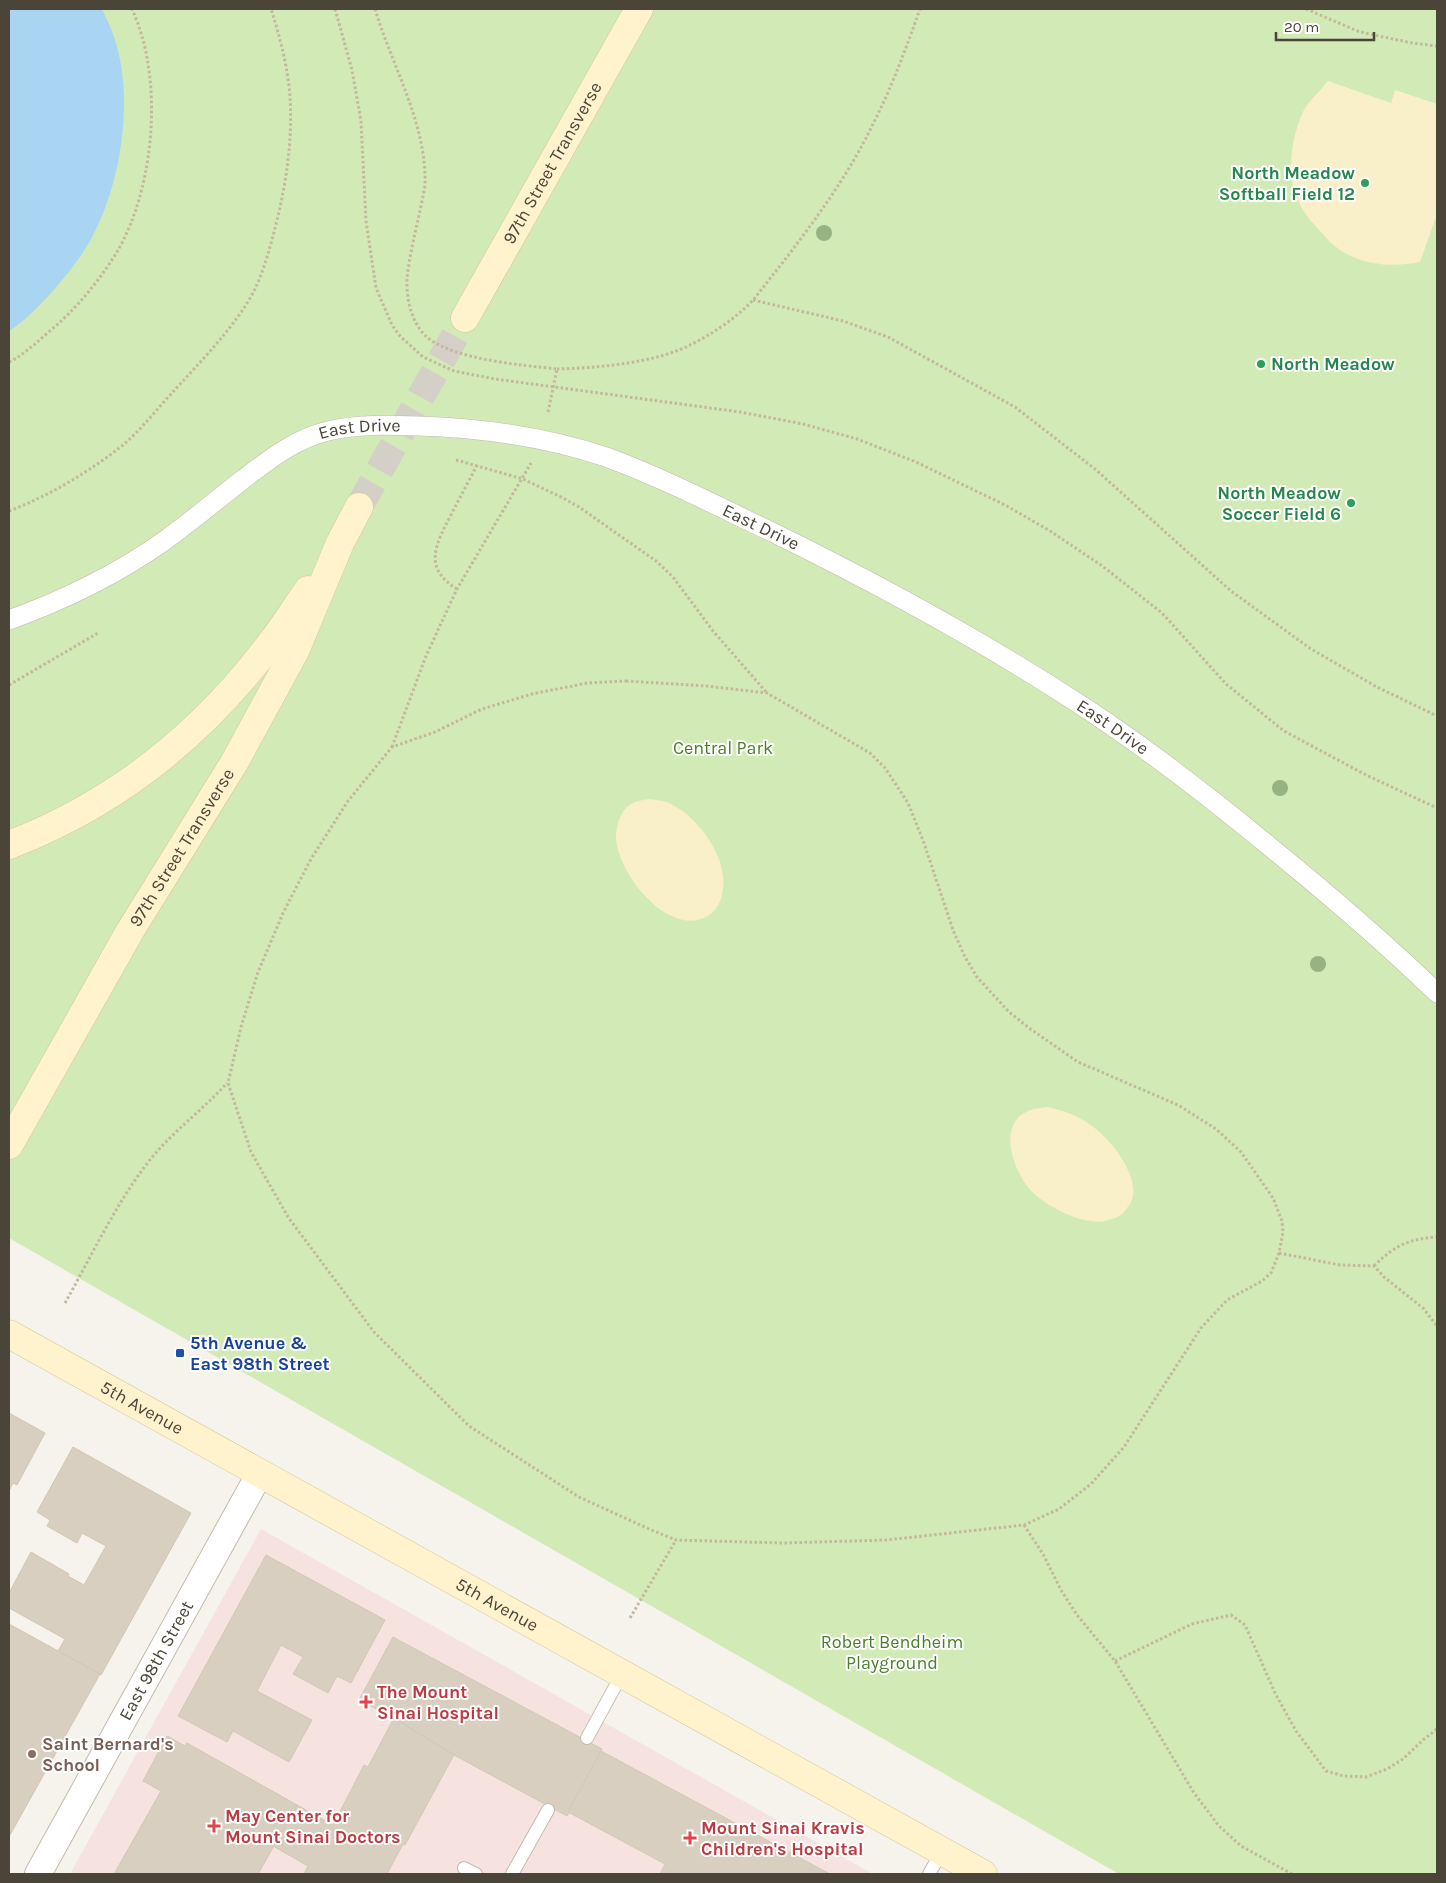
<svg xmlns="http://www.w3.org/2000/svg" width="1446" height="1883" viewBox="0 0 1446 1883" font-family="Karla,sans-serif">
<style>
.medical{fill:#f6e3e0}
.green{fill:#d2eab5}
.sand{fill:#f9efc9}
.water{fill:#a9d4f2}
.building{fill:#d8cfc1;stroke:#d3c7b4}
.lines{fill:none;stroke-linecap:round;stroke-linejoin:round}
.secondary-tunnel{stroke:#d4d0c8;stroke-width:28;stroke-dasharray:28 14;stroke-linecap:butt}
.service-casing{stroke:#c2bbae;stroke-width:14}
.pedestrian-casing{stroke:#c2bbae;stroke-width:20}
.minor-casing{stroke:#c2bbae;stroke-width:28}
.secondary-casing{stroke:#d6c79b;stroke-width:29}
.path{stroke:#c4b79f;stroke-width:3;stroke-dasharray:2.5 2.5;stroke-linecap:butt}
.service{stroke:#fff;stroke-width:12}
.pedestrian{stroke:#fff;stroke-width:19}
.minor{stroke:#fff;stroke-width:26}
.secondary{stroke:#fff3cd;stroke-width:28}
.tree{fill:#97b381}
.leisure-dot{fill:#2e9e5b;stroke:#fff;stroke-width:2}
.transit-dot{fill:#1a4fb4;stroke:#fff;stroke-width:2}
.health-dot{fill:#e0444e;stroke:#fff;stroke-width:2}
.education-dot{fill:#8d6e63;stroke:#fff;stroke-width:2}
.labels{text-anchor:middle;stroke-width:4;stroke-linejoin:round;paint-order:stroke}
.street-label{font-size:18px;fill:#4b4439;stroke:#fff}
.leisure-label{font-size:18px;font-weight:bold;fill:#27864d;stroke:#fff;text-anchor:end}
.park-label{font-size:18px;fill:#4a7f2a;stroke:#fff}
.transit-label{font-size:18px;font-weight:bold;fill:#164399;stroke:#fff;text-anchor:start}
.health-label{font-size:18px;font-weight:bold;fill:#be3a42;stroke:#fff;text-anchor:start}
.education-label{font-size:18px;font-weight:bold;fill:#785e54;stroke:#fff;text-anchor:start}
</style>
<rect width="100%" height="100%" fill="#f6f3ec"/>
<!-- medical -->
<path class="medical" d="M261 1529 873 1874H70Z"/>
<!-- green -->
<path class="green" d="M9 9H1437V1874H1119L9 1238Z"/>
<!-- sand -->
<g class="sand">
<path d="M1328 81 1391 103 1395 90 1437 104V214L1420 262C1392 268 1359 265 1336 247 1330 243 1325 236 1320 231 1311 222 1301 209 1296 196 1286 171 1292 138 1302 114 1307 102 1320 91 1328 81Z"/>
<path d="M649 799C656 800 665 801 671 804 700 818 731 862 722 895 719 907 713 915 701 919 663 931 618 872 616 838 615 833 618 827 618 823 620 816 624 808 631 804 636 801 643 800 649 799Z"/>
<path d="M1047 1107C1064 1111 1078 1115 1092 1126 1112 1140 1148 1185 1127 1208 1125 1211 1122 1215 1119 1216 1115 1219 1109 1219 1105 1221 1083 1226 1040 1204 1027 1186 1012 1166 998 1124 1028 1111 1034 1108 1041 1108 1047 1107Z"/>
</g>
<!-- water -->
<path class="water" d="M9 9H102C106 18 111 27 114 37 135 97 121 186 90 241 80 259 65 277 51 293 38 307 25 321 9 331Z"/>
<!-- building -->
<g class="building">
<path d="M9 1413 45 1433 17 1485 13 1483 9 1491Z"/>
<path d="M73 1447 191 1513 101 1675 58 1651 65 1639 9 1608V1593L31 1552 69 1574 68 1576 84 1585 106 1546 82 1533 77 1543 47 1526 50 1520 37 1512Z"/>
<path d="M266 1555 385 1620 351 1683 337 1676 328 1693 293 1674 303 1657 281 1645 257 1691 312 1720 289 1762 233 1731 227 1742 178 1716Z"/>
<path d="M9 1624 100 1674 10 1835 9 1834Z"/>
<path d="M393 1637 602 1749 567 1816 454 1755 394 1718 359 1700Z"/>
<path d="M394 1718 454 1755 405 1845 403 1844 387 1874H304L308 1866 273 1846 297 1805 333 1825 364 1765 368 1767Z"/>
<path d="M167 1736 185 1746 187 1743 297 1805 258 1874H114L161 1791 143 1781Z"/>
<path d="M601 1751 830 1874H660L665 1864 568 1812Z"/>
</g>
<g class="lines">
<!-- secondary-tunnel -->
<path class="secondary-tunnel" d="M359 507 465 318"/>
<!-- service casing -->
<g class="service-casing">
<g id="service">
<path d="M587 1738 622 1674"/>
<path d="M464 1868 476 1874"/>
<path d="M512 1874 548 1810"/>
<path d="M929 1874 942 1851"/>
</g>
</g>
<!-- pedestrian casing -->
<g class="pedestrian-casing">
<g id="pedestrian">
<path id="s1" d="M9 620C64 600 116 575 164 541 190 522 216 501 242 480 269 460 294 439 328 431 357 424 388 425 418 426 481 428 547 437 606 457 663 478 717 506 772 532 876 583 979 639 1076 702 1143 745 1207 795 1269 846 1327 893 1383 941 1437 993"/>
</g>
</g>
<!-- minor casing -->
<g class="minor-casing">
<g id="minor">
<path id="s2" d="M38 1874 260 1473"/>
</g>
</g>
<!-- secondary casing -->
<g class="secondary-casing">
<g id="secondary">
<path id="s3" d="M465 318 639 9"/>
<path d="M9 845C116 804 202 735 271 643 284 626 296 607 308 590"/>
<path id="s4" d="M9 1145 130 931 234 763 295 651 340 543 359 507"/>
<path id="s5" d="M9 1334 983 1874"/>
</g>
</g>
<!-- path -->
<g class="path">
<path d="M335 9 352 70 361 121 366 221 376 288 392 325 400 336 423 357 454 371 495 379 740 412 803 424 857 439 916 462 1005 505 1050 531 1101 565 1162 613 1226 684 1284 731 1366 775 1437 808"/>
<path d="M375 9C392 66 427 124 425 185 420 216 410 248 407 279 406 299 412 325 428 338 456 360 522 365 557 369L548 412"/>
<path d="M1306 9 1360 32 1412 43 1437 46"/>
<path d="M753 300 843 321 888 337 1015 407 1095 469 1231 591 1311 649 1375 686 1437 716"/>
<path d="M9 362C25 354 37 342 51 330 77 308 99 281 117 252 155 187 164 78 132 9"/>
<path d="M557 369C597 368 655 363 690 345 711 335 739 316 754 299 765 285 776 271 787 257 819 215 850 172 873 124 892 87 906 48 920 9"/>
<path d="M456 460 523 479 563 498 579 507 656 561 673 577 713 631 767 693"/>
<path d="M9 511C49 496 89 472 123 445 141 430 156 410 172 393 199 363 237 325 255 289 263 272 268 254 273 236 285 191 293 144 290 97 288 68 280 37 271 9"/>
<path d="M457 589C421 567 437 542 452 513 460 497 469 481 477 465"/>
<path d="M626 681 706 686 767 693 870 753 885 768 908 803 924 843 953 930 965 957 977 977 1009 1012 1029 1028 1078 1062 1178 1105 1216 1129 1241 1152 1273 1198 1282 1221 1283 1232 1279 1253 1271 1273 1262 1281 1227 1300 1201 1328 1124 1447 1091 1484 1059 1509 1024 1525 886 1540 783 1543 676 1540 649 1529 579 1497 469 1426 374 1332 288 1217 251 1152 228 1083 241 1027 258 972 284 911 311 859 348 801 392 747 435 732 482 709 532 694 587 683Z"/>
<path d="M9 685 98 633"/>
<path d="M392 747 426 656 457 589 531 463"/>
<path d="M1279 1253 1340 1265 1374 1266 1384 1277 1423 1308 1437 1326"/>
<path d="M1374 1266C1395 1245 1409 1239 1437 1237"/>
<path d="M65 1303C91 1257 114 1207 146 1165 169 1134 201 1112 227 1083"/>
<path d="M1024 1525 1043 1554 1061 1590 1077 1615 1115 1661 1194 1793 1219 1826 1241 1846 1292 1874"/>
<path d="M630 1618 676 1540"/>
<path d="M1115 1661 1192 1624 1231 1615 1245 1625 1276 1695 1296 1731 1326 1771 1344 1776 1366 1777 1387 1769 1403 1759 1423 1740 1437 1729"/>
</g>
<!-- service -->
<use href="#service" class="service"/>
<!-- pedestrian -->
<use href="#pedestrian" class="pedestrian"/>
<!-- minor -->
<use href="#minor" class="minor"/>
<!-- secondary -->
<use href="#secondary" class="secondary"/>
</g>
<!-- trees -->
<g class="tree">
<circle cx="824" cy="233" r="8"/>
<circle cx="1280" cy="788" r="8"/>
<circle cx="1318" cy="964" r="8"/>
</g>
<!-- markers -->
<g class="leisure-dot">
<circle cx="1365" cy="183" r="5"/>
<circle cx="1261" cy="364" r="5"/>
<circle cx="1351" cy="503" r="5"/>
</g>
<rect class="transit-dot" x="175" y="1348" width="10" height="10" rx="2.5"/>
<g class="health-dot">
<path d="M363.5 1694.5h5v5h5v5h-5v5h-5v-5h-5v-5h5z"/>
<path d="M211.5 1818.5h5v5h5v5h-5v5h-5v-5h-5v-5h5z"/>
<path d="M687.5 1830.5h5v5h5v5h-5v5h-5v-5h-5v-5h5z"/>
</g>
<circle class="education-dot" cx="32" cy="1754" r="5"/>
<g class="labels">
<!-- street labels -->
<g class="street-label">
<text dy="6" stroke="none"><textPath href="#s3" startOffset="178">97th Street Transverse</textPath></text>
<text dy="6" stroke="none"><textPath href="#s1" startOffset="405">East Drive</textPath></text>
<text dy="6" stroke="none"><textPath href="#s1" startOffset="825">East Drive</textPath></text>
<text dy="6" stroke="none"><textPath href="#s1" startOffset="1230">East Drive</textPath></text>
<text dy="6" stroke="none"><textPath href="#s4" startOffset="344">97th Street Transverse</textPath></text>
<text dy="6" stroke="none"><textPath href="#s5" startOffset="152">5th Avenue</textPath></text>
<text dy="6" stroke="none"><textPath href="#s5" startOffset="558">5th Avenue</textPath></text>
<text dy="6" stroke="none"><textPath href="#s2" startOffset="244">East 98th Street</textPath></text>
</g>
<!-- leisure labels -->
<g class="leisure-label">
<text x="1355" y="179">North Meadow<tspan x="1355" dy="21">Softball Field 12</tspan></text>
<text x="1271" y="370" text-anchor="start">North Meadow</text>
<text x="1341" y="499">North Meadow<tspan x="1341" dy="21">Soccer Field 6</tspan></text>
</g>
<!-- park labels -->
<g class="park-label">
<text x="723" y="754">Central Park</text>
<text x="892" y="1648">Robert Bendheim<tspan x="892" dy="21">Playground</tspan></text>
</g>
<!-- transit labels -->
<g class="transit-label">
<text x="190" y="1349">5th Avenue &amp;<tspan x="190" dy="21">East 98th Street</tspan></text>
</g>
<!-- health labels -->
<g class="health-label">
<text x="377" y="1698">The Mount<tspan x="377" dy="21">Sinai Hospital</tspan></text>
<text x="225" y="1822">May Center for<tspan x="225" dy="21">Mount Sinai Doctors</tspan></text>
<text x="701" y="1834">Mount Sinai Kravis<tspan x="701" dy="21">Children's Hospital</tspan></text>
</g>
<!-- education labels -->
<g class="education-label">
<text x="42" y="1750">Saint Bernard's<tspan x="42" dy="21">School</tspan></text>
</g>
</g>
<!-- border -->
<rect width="1446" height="1883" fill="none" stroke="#4b4439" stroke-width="20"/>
<!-- scale -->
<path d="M1276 32v8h98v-8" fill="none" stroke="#4b4439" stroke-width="2.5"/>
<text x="1284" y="32" font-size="15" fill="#4b4439" stroke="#ffffff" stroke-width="4" paint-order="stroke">20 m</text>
</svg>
